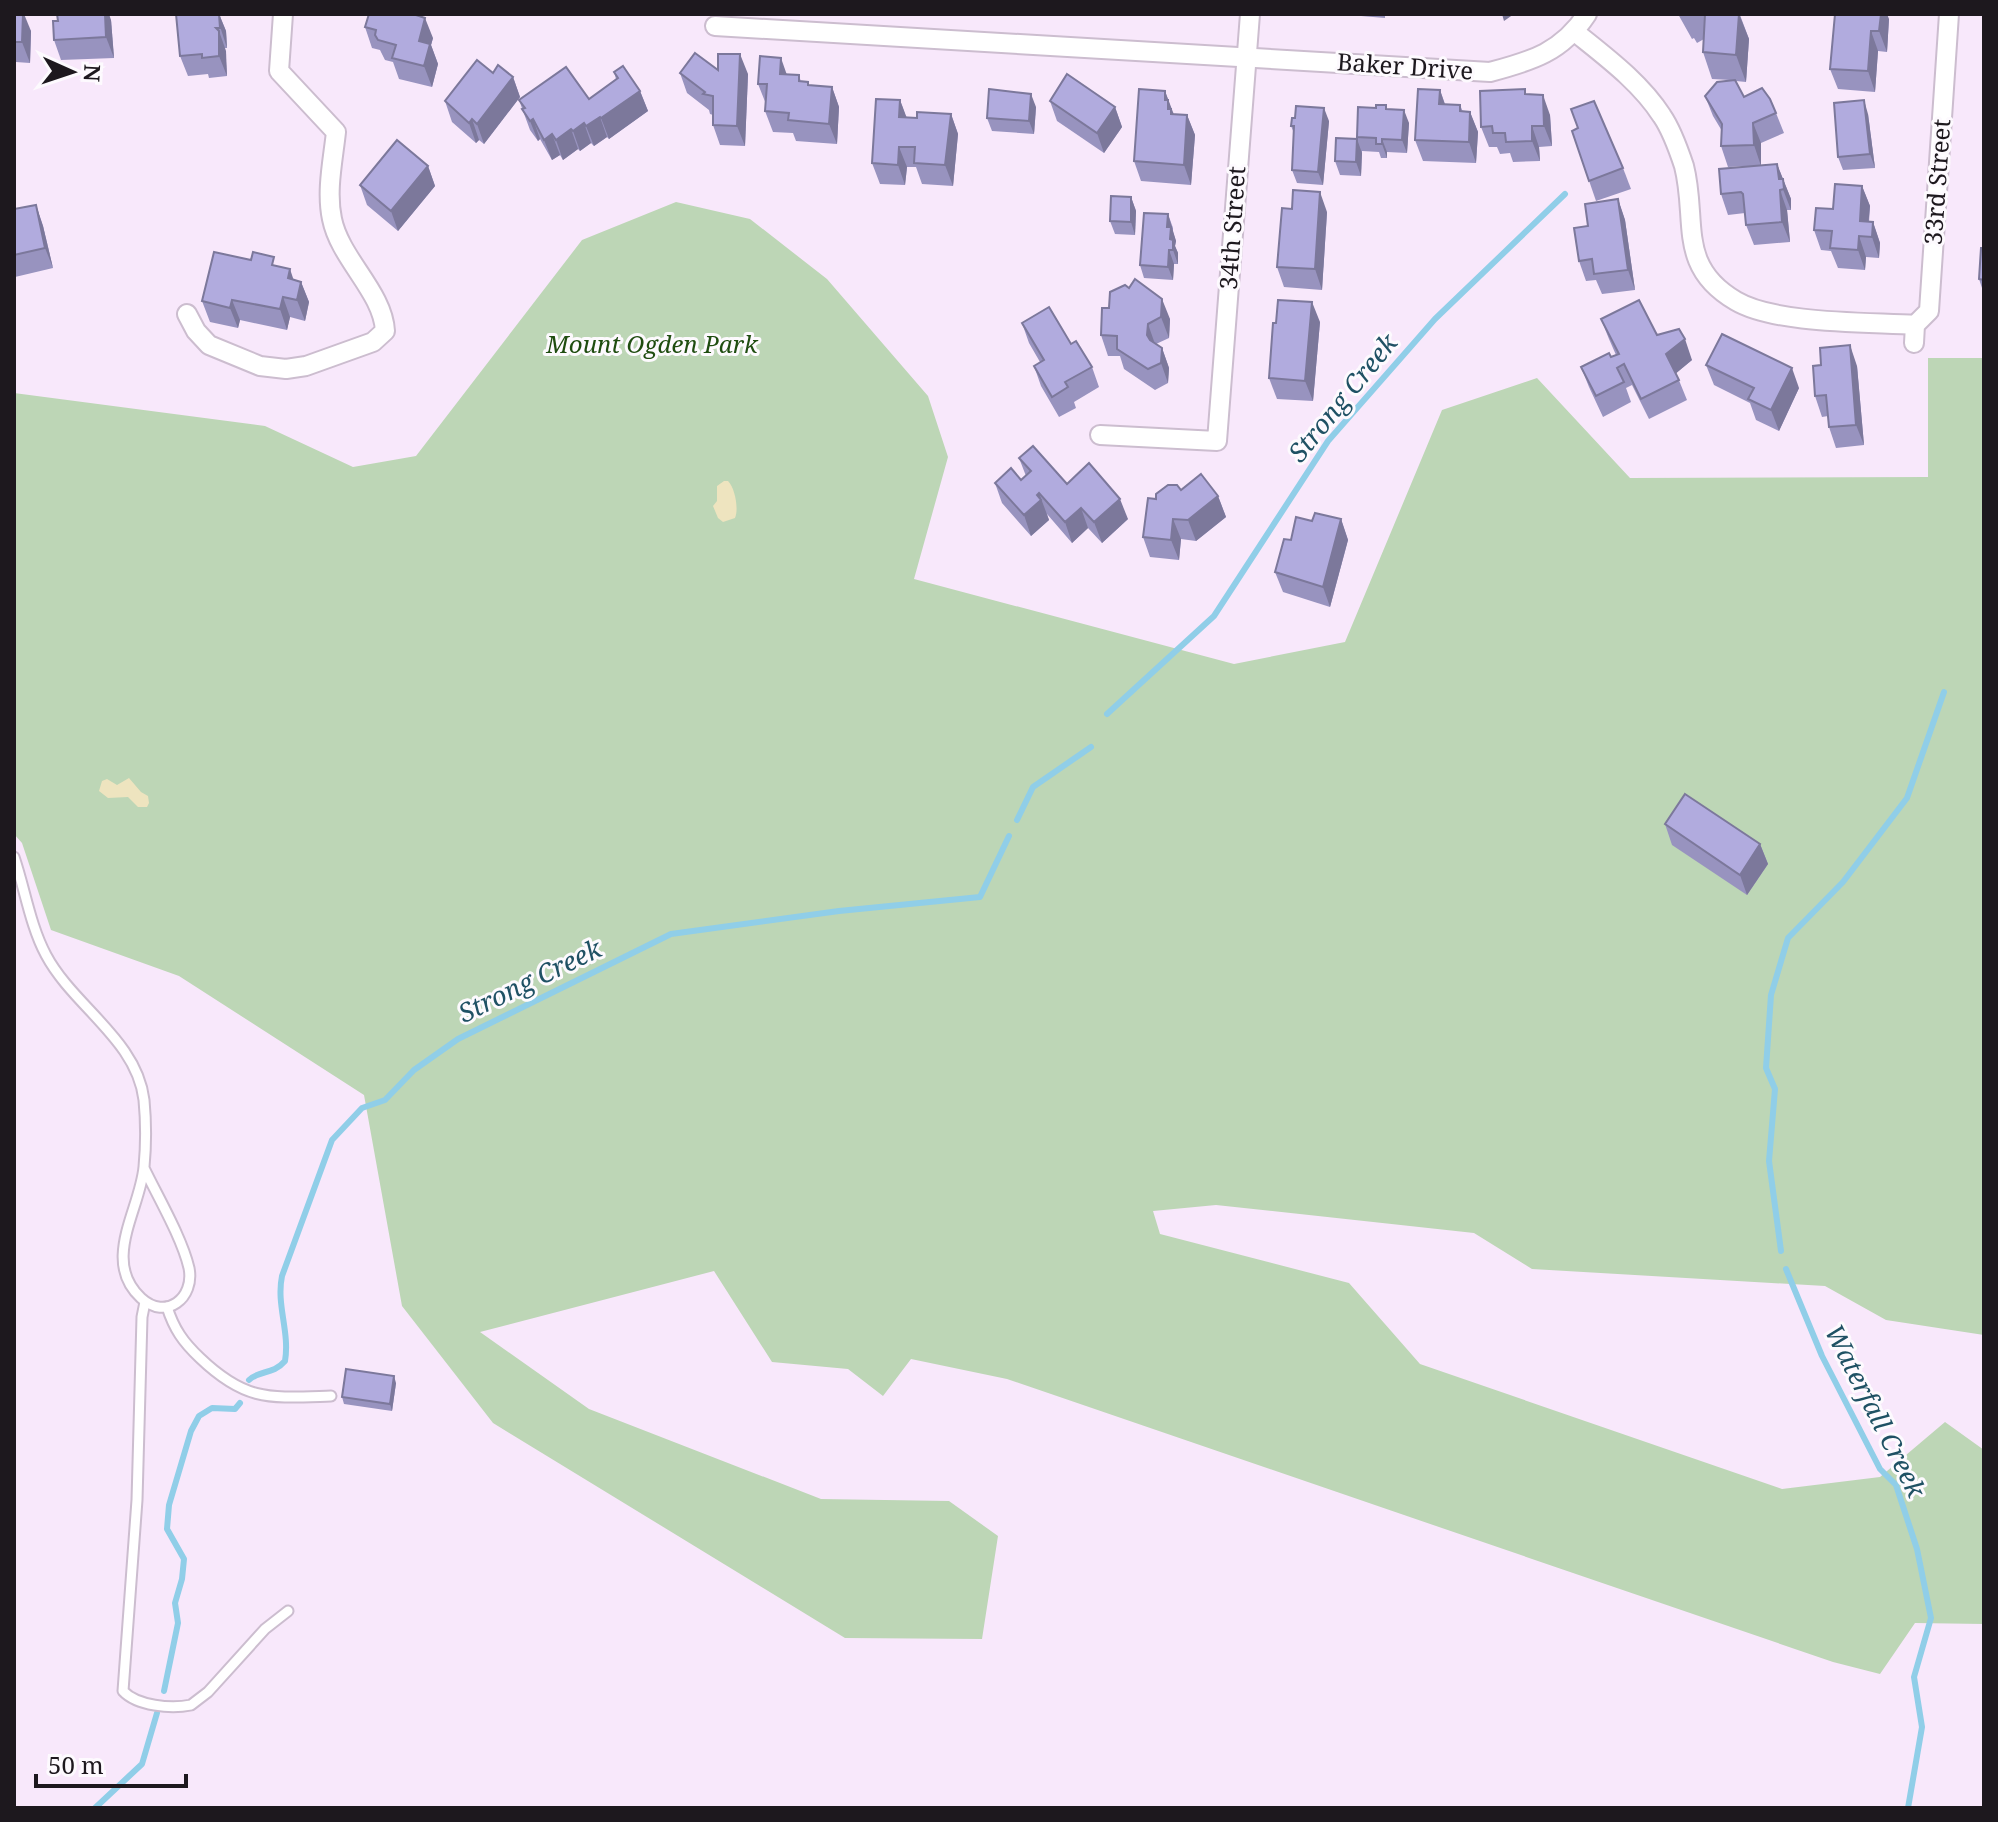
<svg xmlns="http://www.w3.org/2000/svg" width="1998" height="1822" viewBox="0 0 1998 1822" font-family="'Noto Serif',serif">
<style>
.green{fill:#bdd6b6}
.sand{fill:#eee4bf}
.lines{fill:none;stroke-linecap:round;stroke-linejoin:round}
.stream{stroke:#90cee8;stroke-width:6}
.lane-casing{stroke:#ccbdcf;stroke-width:13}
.street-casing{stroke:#ccbdcf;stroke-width:22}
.lane{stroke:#fff;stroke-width:9}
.street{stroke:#fff;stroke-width:18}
.wall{fill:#9893bf}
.shaded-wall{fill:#7c789b}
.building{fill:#b1abde;stroke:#7c789b;stroke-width:2}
.labels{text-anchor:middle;stroke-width:6;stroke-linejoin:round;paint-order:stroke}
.street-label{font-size:24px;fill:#1d181e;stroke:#fdfafe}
.park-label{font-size:24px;font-style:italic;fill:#1f4d10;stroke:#fdfafe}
.water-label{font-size:26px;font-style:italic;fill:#1f5164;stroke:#fdfafe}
</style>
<rect width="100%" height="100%" fill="#f8e8fb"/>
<!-- green -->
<path class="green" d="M676 202 750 219 827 279 928 396 948 457 914 579 1234 664 1345 642 1442 410 1537 378 1630 478 1928 477V358H1984V1335L1886 1320 1825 1286 1532 1269 1474 1233 1216 1205 1153 1211 1160 1234 1349 1283 1420 1364 1782 1489 1880 1477 1945 1422 1984 1450V1624L1915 1623 1880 1674 1833 1662 1007 1379 911 1359 883 1396 848 1369 772 1362 714 1271 480 1332 589 1409 821 1499 949 1501 998 1536 982 1639 845 1638 493 1423 402 1306 364 1095 179 976 51 930 22 843 14 834V393L265 426 353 467 416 456 582 240Z"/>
<!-- sand -->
<g class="sand">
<path d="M724 481H728C735 488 739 509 735 518L723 522 718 518 713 506 717 501V486Z"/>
<path d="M129 778 141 792 148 796 149 803 147 807H138L128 797 108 798 99 791 102 781 107 779 117 785Z"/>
</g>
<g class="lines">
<!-- stream -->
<g class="stream">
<path d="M1107 714 1214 616 1328 441 1435 319 1565 194"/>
<path d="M1017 820 1033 787 1091 747"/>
<path d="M1781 1251 1769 1161 1775 1089 1766 1068 1771 995 1788 938 1843 882 1907 798 1944 692"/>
<path d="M1786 1269 1822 1356 1880 1469 1896 1485 1917 1549 1931 1618 1914 1677 1922 1727 1908 1808"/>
<path d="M249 1380C259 1370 273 1375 285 1361 290 1332 276 1305 282 1276L332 1140 362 1108 385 1100 414 1070 458 1039 671 934 839 911 980 897 1009 836"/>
<path d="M164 1691 178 1623 175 1603 182 1579 184 1559 167 1529 169 1505 191 1431 199 1416 212 1408 235 1409 240 1403"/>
<path d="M95 1808 142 1764 157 1713"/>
</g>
<!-- lane casing -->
<g class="lane-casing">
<g id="lane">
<path d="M14 857C25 889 30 925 46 955 73 1006 137 1040 144 1100 146 1121 146 1146 144 1167 140 1210 101 1261 141 1298 166 1321 195 1298 189 1268 182 1238 158 1197 144 1168"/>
<path d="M145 1302 142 1317 137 1500 123 1691C137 1706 171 1709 191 1705L208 1692 265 1629 288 1611"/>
<path d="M167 1307C174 1329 183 1342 200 1358 246 1402 270 1398 331 1396"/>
</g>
</g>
<!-- street casing -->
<g class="street-casing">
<g id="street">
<path d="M715 26 1490 72C1532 61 1562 52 1587 14"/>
<path d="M1575 32C1606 57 1640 82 1662 116 1671 129 1679 151 1684 166 1698 220 1676 266 1736 301 1775 324 1867 322 1915 325"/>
<path d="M187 314 196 331 209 345 260 366 286 369 306 366 373 342 385 331C383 292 340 259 332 219 326 191 333 160 336 132L279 71 283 14"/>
<path d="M1914 343 1915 325 1929 311 1949 14"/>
<path d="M1100 435 1217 441 1250 14"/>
</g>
</g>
<!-- lane -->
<use href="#lane" class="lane"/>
<!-- street -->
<use href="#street" class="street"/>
</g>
<!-- wall -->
<g class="wall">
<path d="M14 14 31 31 30 63 16 62V68H14Z"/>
<path d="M219 14 226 31 227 48H225L227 76 209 78 208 74 188 76 180 56Z"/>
<path d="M1337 14H1385V18Z"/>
<path d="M1678 14H1742L1740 15 1749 39 1746 82 1736 81 1744 97 1776 113 1784 133 1761 143V165L1777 164 1791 199V210H1787L1790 242 1754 245 1746 225 1745 213 1728 215 1721 194 1748 166 1728 167 1721 146 1722 131 1713 116 1705 96 1730 80 1712 79 1703 52 1704 39 1697 43 1694 38 1692 39Z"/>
<path d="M1835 14 1889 19 1887 52 1878 51 1875 92 1838 89 1830 69Z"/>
<path d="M111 20 114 58 61 60 54 40Z"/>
<path d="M365 27 433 38 431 45 438 64 432 87 399 79 393 62 385 60 380 50 372 48Z"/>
<path d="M718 70 748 74 745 146 720 145 713 125V115L710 114 709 110 687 93 680 73Z"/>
<path d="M614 72 640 91 648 111 609 139 607 137 594 146 591 143 580 151 578 149 563 160 560 155 552 160 540 139 538 141 530 130 519 100 589 99 616 79Z"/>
<path d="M493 73 513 77 520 97 484 144 479 140 476 143 452 122 445 101Z"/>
<path d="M787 74 799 75 801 82H808L809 85 832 87 839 107 837 144 796 141 793 133 773 132 765 111 766 104 758 84Z"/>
<path d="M1440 90 1445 104 1460 105 1463 112H1470L1478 132 1476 163 1423 161 1415 140Z"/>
<path d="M1165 91 1173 114 1187 115 1195 135 1191 185 1141 181 1134 161Z"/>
<path d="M1526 94 1550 115 1552 146 1539 147 1540 161 1513 162 1510 153 1500 154 1497 147H1489L1481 127Z"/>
<path d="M900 100 906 117 917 118 951 114 958 134 953 186 922 184 916 167H907L905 185 880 184 872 163Z"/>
<path d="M1050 101 1115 107 1122 127 1104 153 1057 121Z"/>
<path d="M1036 107 1034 134 992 131 987 118Z"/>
<path d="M1387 109 1409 123 1407 153 1387 152V158H1381L1379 152 1362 151 1361 176 1340 175 1335 161 1357 139V137Z"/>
<path d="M1868 114 1875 168 1843 170 1838 157Z"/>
<path d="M1329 121 1323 185 1297 183 1292 170 1294 133 1291 126Z"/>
<path d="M1572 131 1623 168 1631 189 1596 201Z"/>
<path d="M428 166 435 186 398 231 367 205 360 185Z"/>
<path d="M1862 186 1870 206 1869 222H1873L1880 243 1879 258 1866 257 1865 270 1838 268 1831 251 1821 250 1814 230 1833 209Z"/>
<path d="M1131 197 1136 211 1135 235 1115 234 1110 221Z"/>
<path d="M1618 199 1625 220 1635 290 1602 294 1596 280 1586 281 1579 261 1588 226Z"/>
<path d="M36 205 43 226 53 268 15 277 14 209Z"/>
<path d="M1327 212 1322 290 1284 287 1277 267Z"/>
<path d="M1168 214 1173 228V232L1176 241 1175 246 1178 253V264H1174L1173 280 1144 278 1140 265Z"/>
<path d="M1984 248V294L1979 279Z"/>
<path d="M278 267 294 280 301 282 309 302 305 321 290 317 287 330 240 320 238 328 210 322 202 301Z"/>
<path d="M1110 292 1170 319 1169 338 1156 344 1162 348 1169 368 1168 383 1155 390 1124 369 1120 356H1108L1101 335 1109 308Z"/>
<path d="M1601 319 1657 335 1692 360 1676 373 1687 400 1649 419 1632 385 1626 388 1631 402 1603 417 1589 387 1581 367 1616 355 1609 339Z"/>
<path d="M1320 322 1313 401 1277 399 1269 378Z"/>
<path d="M1022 323 1071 344 1092 367 1099 387 1074 402 1076 408 1059 417 1041 386 1034 366 1040 362 1029 343Z"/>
<path d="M1706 365 1799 388 1779 431 1756 420 1750 403 1714 385Z"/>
<path d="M1821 365 1857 366 1864 445 1836 448 1829 427 1828 416 1822 417 1815 396Z"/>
<path d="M1019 458 1067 484 1128 519 1102 543 1088 528 1072 543 1047 514 1049 520 1031 536 1002 503 995 483 1021 480 1026 476Z"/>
<path d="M1218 496 1226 517 1196 541 1181 539 1179 560 1150 557 1143 537 1156 499Z"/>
<path d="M1341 519 1348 540 1330 607 1283 592 1275 572 1291 540Z"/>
<path d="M1665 824 1760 844 1768 864 1747 895 1672 845Z"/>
<path d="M396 1383 392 1411 344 1404 342 1397Z"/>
</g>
<!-- shaded-wall -->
<g class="shaded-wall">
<path d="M23 14H24L31 31 30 63 22 42Z"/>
<path d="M105 14H109L111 20 114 58 106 37Z"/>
<path d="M216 14H219L226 31 227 48Z"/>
<path d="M1502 14H1514L1504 21Z"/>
<path d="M1739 14 1749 39 1746 82 1736 55Z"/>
<path d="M1881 14H1887L1889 19 1887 52 1879 31Z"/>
<path d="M425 18 433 38 431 45 438 64 432 87 424 66 419 41Z"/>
<path d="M219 31 226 51 227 76 219 56Z"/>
<path d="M1871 31 1878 51 1875 92 1868 71Z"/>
<path d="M740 54 748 74 745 146 737 126Z"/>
<path d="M781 58 788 78 780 74Z"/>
<path d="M513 77 520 97 484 144 477 124Z"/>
<path d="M832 87 839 107 837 144 829 124Z"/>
<path d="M1440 90 1447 111 1439 104Z"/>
<path d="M640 91 648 111 609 139 601 118Z"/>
<path d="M1165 91 1176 120 1175 130 1165 100Z"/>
<path d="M1031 94 1036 107 1034 134 1029 121Z"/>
<path d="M1543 95 1550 115 1552 146 1544 126Z"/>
<path d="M900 100 908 121 899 117Z"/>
<path d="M1864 100 1868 114 1875 168 1870 154Z"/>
<path d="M1115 107 1122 127 1104 153 1097 133Z"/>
<path d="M1324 108 1329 121 1323 185 1318 172Z"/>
<path d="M1404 110 1409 123 1407 153 1402 140Z"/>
<path d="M1470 112 1478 132 1476 163 1469 142Z"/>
<path d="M951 114 958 134 953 186 945 165Z"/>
<path d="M1187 115 1195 135 1191 185 1184 165Z"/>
<path d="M600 117 607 137 594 146 586 126Z"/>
<path d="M472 119 479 140 476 143 469 123Z"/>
<path d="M533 119 540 139 538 141 530 121Z"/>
<path d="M584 123 591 143 580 151 573 131Z"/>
<path d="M1753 123 1761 143V166L1754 145Z"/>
<path d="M1532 126 1539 147 1540 161 1532 141Z"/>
<path d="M571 129 578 149 563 160 556 140Z"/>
<path d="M552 134 560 155 552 160 544 140Z"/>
<path d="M1357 139 1362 153 1361 176 1356 162Z"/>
<path d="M1382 139 1387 152V158L1382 144Z"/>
<path d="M899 147 907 167 905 185 898 165Z"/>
<path d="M1777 164 1791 199V210L1779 179Z"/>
<path d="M428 166 435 186 398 231 391 211Z"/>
<path d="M1862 186 1870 206 1867 237 1860 221Z"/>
<path d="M1780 190 1787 210 1790 242 1782 222Z"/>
<path d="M1320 192 1327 212 1322 290 1315 269Z"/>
<path d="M1131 197 1136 211 1135 235 1131 222Z"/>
<path d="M1618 199 1625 220 1635 290 1628 270Z"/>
<path d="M36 205 43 226 53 268 45 248Z"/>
<path d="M1168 214 1176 241 1175 246 1178 253V264L1173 250 1167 227Z"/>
<path d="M1873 222 1880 243 1879 258 1872 237Z"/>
<path d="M1859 236 1866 257 1865 270 1858 250Z"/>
<path d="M1169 250 1174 264 1173 280 1168 267Z"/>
<path d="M290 269 297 290 288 278Z"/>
<path d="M301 282 309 302 305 321 297 300Z"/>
<path d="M283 297 290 317 287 330 280 309Z"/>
<path d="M1162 299 1170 319 1169 338 1161 317Z"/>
<path d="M232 300 240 320 238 328 230 308Z"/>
<path d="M1312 302 1320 322 1313 401 1305 381Z"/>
<path d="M1148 324 1155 344V355L1147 335Z"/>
<path d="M1685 339 1692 360 1674 375 1666 354Z"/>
<path d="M1850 345 1857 366 1864 445 1856 425Z"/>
<path d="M1162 348 1169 368 1168 383 1161 363Z"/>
<path d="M1792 368 1799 388 1779 431 1771 410Z"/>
<path d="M1039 493 1049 520 1031 536 1024 515Z"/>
<path d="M1218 496 1226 517 1196 541 1188 520Z"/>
<path d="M1120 499 1128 519 1102 543 1094 522Z"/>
<path d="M1081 508 1088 528 1072 543 1065 522Z"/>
<path d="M1173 519 1181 539 1179 560 1171 540Z"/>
<path d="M1341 519 1348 540 1330 607 1323 587Z"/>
<path d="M1760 844 1768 864 1747 895 1740 875Z"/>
<path d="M394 1376 396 1383 392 1411 390 1404Z"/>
</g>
<!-- building -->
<g class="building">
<path d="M14 14H23L22 42H14Z"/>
<path d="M57 14H105L106 37 54 40 53 21H58Z"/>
<path d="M176 14H219L220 28H216L219 31V56L202 58V54L180 56Z"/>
<path d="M369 14H413L425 18 419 41 430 44 424 66 392 58 396 45 378 40 375 35 376 30 365 27Z"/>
<path d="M1705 14H1739L1736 55 1703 52Z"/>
<path d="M1835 14H1881L1879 31H1871L1868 71 1830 69Z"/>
<path d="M695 53 718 70V54H740L737 126 713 125V96L703 94 705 92 680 73Z"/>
<path d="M760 56 781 58 780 74 799 75V81L808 82V85L832 87 829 124 788 120 789 113 765 111 767 84H758Z"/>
<path d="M477 60 493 73 498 65 513 77 477 124 472 119 469 123 445 101Z"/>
<path d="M623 66 640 91 601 118 600 117 586 126 584 123 573 131 571 129 556 140 552 134 544 140 533 119 530 121 522 109 525 108 519 100 566 67 589 99 618 78 614 72Z"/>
<path d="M1067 74 1115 107 1097 133 1050 101Z"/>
<path d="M1735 80 1744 97 1762 88 1770 99 1776 113 1753 123 1754 145 1721 146 1722 124 1705 96 1717 82Z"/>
<path d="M989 89 1031 94 1029 121 987 118Z"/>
<path d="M1139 89 1165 91V100H1168V109H1171V114L1187 115 1184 165 1134 161Z"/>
<path d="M1418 89 1440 90 1439 104 1460 105V111L1470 112 1469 142 1415 140Z"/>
<path d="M1525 89V94L1543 95 1544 126H1532V141L1506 142 1505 133H1493L1492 126 1481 127 1480 91Z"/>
<path d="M876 99 900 100 899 117 917 118V112L951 114 945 165 914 163 915 147H899L898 165 872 163Z"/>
<path d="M1864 100 1870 154 1838 157 1834 103Z"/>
<path d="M1594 101 1623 168 1589 181 1572 131 1578 128 1571 109Z"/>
<path d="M1376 105H1386V109L1404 110 1402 140 1382 139V144H1376V138L1357 137 1358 107 1376 108Z"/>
<path d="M1296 106 1324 108 1318 172 1292 170 1294 126H1291L1292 118H1295Z"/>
<path d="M1336 138 1357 139 1356 162 1335 161Z"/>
<path d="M397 140 428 166 391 211 360 185Z"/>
<path d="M1777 164 1779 179H1783L1784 189 1780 190 1782 222 1746 225 1743 194 1741 192 1721 194 1719 169Z"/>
<path d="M1835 184 1862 186 1860 221 1873 222 1872 237 1859 236 1858 250 1830 248 1832 231 1814 230 1816 208 1833 209Z"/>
<path d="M1293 190 1320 192 1315 269 1277 267 1282 208 1292 209Z"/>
<path d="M1111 196 1131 197V222L1110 221Z"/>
<path d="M1618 199 1628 270 1594 274 1592 259 1579 261 1574 228 1588 226 1585 204Z"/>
<path d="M36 205 45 248 14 255V209Z"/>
<path d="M1144 213 1168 214 1167 227H1171L1170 239 1173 240V250H1169L1168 267 1140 265Z"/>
<path d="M1981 248H1984V280L1979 279Z"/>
<path d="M214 252 251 260 253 252 274 257 272 265 290 269 288 278 301 282 297 300 283 297 280 309 232 300 230 308 202 301Z"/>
<path d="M1135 279 1162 299 1161 317 1148 324 1147 335 1150 340 1162 348 1161 363 1148 369 1117 349V336L1101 335 1102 308H1109L1110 292 1125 285 1129 288Z"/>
<path d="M1278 300 1312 302 1305 381 1269 378 1273 323H1276Z"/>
<path d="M1639 300 1657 335 1679 329 1685 339 1666 354 1679 380 1641 399 1624 364 1617 368 1624 382 1596 396 1581 367 1609 353 1611 357 1619 354 1601 319Z"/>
<path d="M1049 307 1071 344 1076 341 1092 367 1065 382 1068 387 1052 397 1034 366 1044 360 1022 323Z"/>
<path d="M1722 334 1792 368 1771 410 1748 399 1754 388 1706 365Z"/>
<path d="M1850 345 1856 425 1829 427 1826 395 1815 396 1813 366 1821 365 1820 348Z"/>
<path d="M1033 446 1067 484 1089 463 1120 499 1094 522 1081 508 1065 522 1039 493 1037 495 1041 500 1024 515 995 483 1011 468 1021 480 1031 471 1019 458Z"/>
<path d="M1201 474 1218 496 1188 520 1173 519 1171 540 1143 537 1148 498 1156 499V494L1168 485H1177L1181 490Z"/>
<path d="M1315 513 1341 519 1323 587 1275 572 1284 539 1291 540 1296 517 1312 521Z"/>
<path d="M1685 794 1760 844 1740 875 1665 824Z"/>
<path d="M346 1369 394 1376 390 1404 342 1397Z"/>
</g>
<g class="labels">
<!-- street labels -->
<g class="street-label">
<text transform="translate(1405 67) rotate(4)" y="8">Baker Drive</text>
<text transform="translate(1938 182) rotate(-86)" y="8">33rd Street</text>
<text transform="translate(1233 228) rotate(-86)" y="8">34th Street</text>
</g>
<!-- park labels -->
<g class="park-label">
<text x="652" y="353">Mount Ogden Park</text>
</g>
<!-- water labels -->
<g class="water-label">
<text transform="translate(1343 398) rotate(-51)" y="9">Strong Creek</text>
<text transform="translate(530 981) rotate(-26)" y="9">Strong Creek</text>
<text transform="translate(1875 1411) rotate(63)" y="9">Waterfall Creek</text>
</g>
</g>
<!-- border -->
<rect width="1998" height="1822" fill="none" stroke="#1d181e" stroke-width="32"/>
<!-- north arrow -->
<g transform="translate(72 72) rotate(93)" stroke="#fdfafe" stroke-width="6" paint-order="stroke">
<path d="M0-6L14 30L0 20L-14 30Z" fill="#1d181e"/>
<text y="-12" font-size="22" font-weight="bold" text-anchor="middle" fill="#1d181e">N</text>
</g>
<!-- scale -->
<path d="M36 1774v12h150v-12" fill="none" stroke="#1d181e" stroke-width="4"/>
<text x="48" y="1774" font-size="24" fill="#1d181e" stroke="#fdfafe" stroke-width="6" paint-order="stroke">50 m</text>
</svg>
